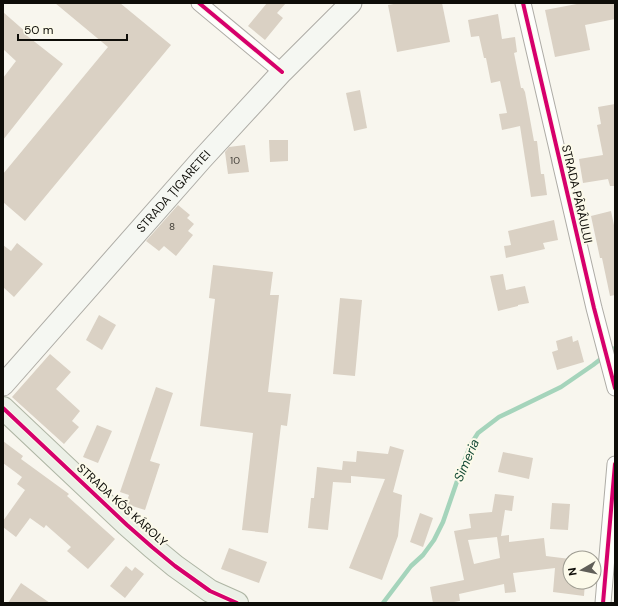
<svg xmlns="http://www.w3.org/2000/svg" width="618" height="606" viewBox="0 0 618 606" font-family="'DM Sans',sans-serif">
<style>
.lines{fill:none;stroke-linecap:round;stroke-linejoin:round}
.stream{stroke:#a5d4bb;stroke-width:4.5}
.building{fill:#dad1c4;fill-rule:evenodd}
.minor-casing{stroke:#aeaca6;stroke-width:17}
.secondary-casing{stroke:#aeaca6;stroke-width:23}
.primary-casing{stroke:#aeb5a4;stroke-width:24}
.minor{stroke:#fefefc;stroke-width:15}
.secondary{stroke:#f5f7f2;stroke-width:21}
.primary{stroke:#ecf0e7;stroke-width:22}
.cycleway-casing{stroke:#fcfaea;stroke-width:6}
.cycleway{stroke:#d6006c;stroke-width:4}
.labels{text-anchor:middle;stroke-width:4;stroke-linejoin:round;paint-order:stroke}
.number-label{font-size:10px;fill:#413e37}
.street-label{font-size:12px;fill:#0e0d08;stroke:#fcfaea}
.water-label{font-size:13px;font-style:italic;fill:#154b36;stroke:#fcfaea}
</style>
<rect width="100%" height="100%" fill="#f8f6ee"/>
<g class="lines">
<!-- stream -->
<path class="stream" d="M383 603 411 566 423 555 434 540 443 522 464 461 471 444 478 433 499 417 561 387 593 365 615 348"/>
</g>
<!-- building -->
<g class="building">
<path d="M55 3H120L171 45 25 221 3 202V174L108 47Z"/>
<path d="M267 3H286L277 13 283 18 265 40 248 26Z"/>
<path d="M399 3H442L450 42 397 52 388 5Z"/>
<path d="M582 3H615V19L585 25 590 50 555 57 545 10Z"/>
<path d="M3 12 27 33 26 35 63 64 3 140V78L16 61 3 49Z"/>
<path d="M498 14 502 39 515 37 517 52 514 53 521 88H523L525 92 534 141H537L541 174H544L547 195 531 197 520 126 502 130 499 114 507 113 500 81 491 83 486 58H484L479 36 471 37 468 20Z"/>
<path d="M360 90 367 128 354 131 346 93Z"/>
<path d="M615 104V186H610L608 179 583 183 579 159 603 155 597 125 601 124 598 107Z"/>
<path d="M269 140H288V161L270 162Z"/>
<path d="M245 145 249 172 228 174 225 152 229 147Z"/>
<path d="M178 205 190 215 187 218 194 224 188 231 193 235 176 256 164 246 159 251 146 241Z"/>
<path d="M611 211 615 230V295L610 296 602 258H600L591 216Z"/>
<path d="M554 220 558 240 543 243 545 249 506 258 504 246 511 245 508 231Z"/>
<path d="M17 243 43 264 14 297 3 287V245L11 251Z"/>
<path d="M213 265 273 272 270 295H279L268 392 291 394 287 426 281 425 268 533 242 530 253 433 200 426 215 299 209 298Z"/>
<path d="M503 274 506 290 525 286 529 303 518 305V306L498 311 490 276Z"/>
<path d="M340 298 362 300 355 376 333 374Z"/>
<path d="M99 315 116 325 102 350 86 340Z"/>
<path d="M572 336 573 342 578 340 584 362 557 370 552 352 558 350 556 341Z"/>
<path d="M50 354 71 372 56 389 80 411 72 421 79 427 64 444 12 397Z"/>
<path d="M156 387 173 393 150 461 160 464 145 510 126 504 129 495 120 492Z"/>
<path d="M97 425 112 431 98 463 83 457Z"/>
<path d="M3 441 23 456 21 459 69 494 67 496 115 539 88 569 67 551 71 547 46 525 44 528 30 518 16 537 3 527V521L25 490 17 484 22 477 3 463Z"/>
<path d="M390 446 404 450 393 492 402 495 398 536 382 580 349 568 385 479 351 476V483L333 482 328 530 308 528 311 498H314L317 467 342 470 343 461 356 462 357 451 388 454Z"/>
<path d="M503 452 533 458 529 479 498 472Z"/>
<path d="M495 494 514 496 512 511 505 510 501 536 509 535V542L544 538 546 556 570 559V582H585L584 596 553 592 555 568 513 573 516 592 505 593 504 584 459 594 460 601 448 603H433L430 587 464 580 454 531 471 528 469 514 492 512ZM497 537 500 558 474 564 468 540Z"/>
<path d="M552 503 570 504 568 530 550 529Z"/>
<path d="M420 513 433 518 423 547 410 542Z"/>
<path d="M229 548 267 562 259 583 221 569Z"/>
<path d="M126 566 132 571 135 567 144 574 125 598 110 586Z"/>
<path d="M21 583 50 603H8Z"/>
</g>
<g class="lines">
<!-- minor casing -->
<g class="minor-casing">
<g id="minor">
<path d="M199 3 282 72"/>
<path d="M523 3 594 308 615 388"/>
<path d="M603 603 615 464"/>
</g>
</g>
<!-- secondary casing -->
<g class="secondary-casing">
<g id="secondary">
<path id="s1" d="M3 385 202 159 282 72 351 3"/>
</g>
</g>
<!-- primary casing -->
<g class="primary-casing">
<path id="primary" d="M3 408 127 525 152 547 175 566 210 591 237 603"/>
</g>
<!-- minor -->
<use href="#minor" class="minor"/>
<!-- secondary -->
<use href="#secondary" class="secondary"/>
<!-- primary -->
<use href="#primary" class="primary"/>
<!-- cycleway casing -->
<g class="cycleway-casing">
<g id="cycleway">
<path d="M199 3 282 72"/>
<path d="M523 3 594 308 615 388"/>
<path d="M3 408 127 525 152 547 175 566 210 591 237 603"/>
<path d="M603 603 615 464"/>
</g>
</g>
<!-- cycleway -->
<use href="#cycleway" class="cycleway"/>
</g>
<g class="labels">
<!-- number labels -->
<g class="number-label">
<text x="235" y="164">10</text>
<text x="172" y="230">8</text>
</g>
<!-- street labels -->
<g class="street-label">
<text dy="4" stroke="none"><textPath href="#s1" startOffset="258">STRADA ȚIGARETEI</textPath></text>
<text transform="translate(577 194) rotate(77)" y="4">STRADA PÂRÂULUI</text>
<text transform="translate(122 505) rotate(42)" y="4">STRADA KÓS KÁROLY</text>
</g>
<!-- water labels -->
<g class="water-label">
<text transform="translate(466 460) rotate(-67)" y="5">Simeria</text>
</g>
</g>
<!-- border -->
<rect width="618" height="606" fill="none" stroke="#0e0d08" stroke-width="8"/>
<!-- north arrow -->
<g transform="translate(582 570) rotate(261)"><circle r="19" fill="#fcfaea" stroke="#9d9b90"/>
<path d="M0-3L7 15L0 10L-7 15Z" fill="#605f58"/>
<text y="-6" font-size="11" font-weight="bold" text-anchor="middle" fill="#0e0d08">N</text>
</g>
<!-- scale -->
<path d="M18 34v6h109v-6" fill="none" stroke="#0e0d08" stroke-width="2"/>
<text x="24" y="34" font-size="12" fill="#0e0d08" stroke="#fcfaea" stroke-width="3" paint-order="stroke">50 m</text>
</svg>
